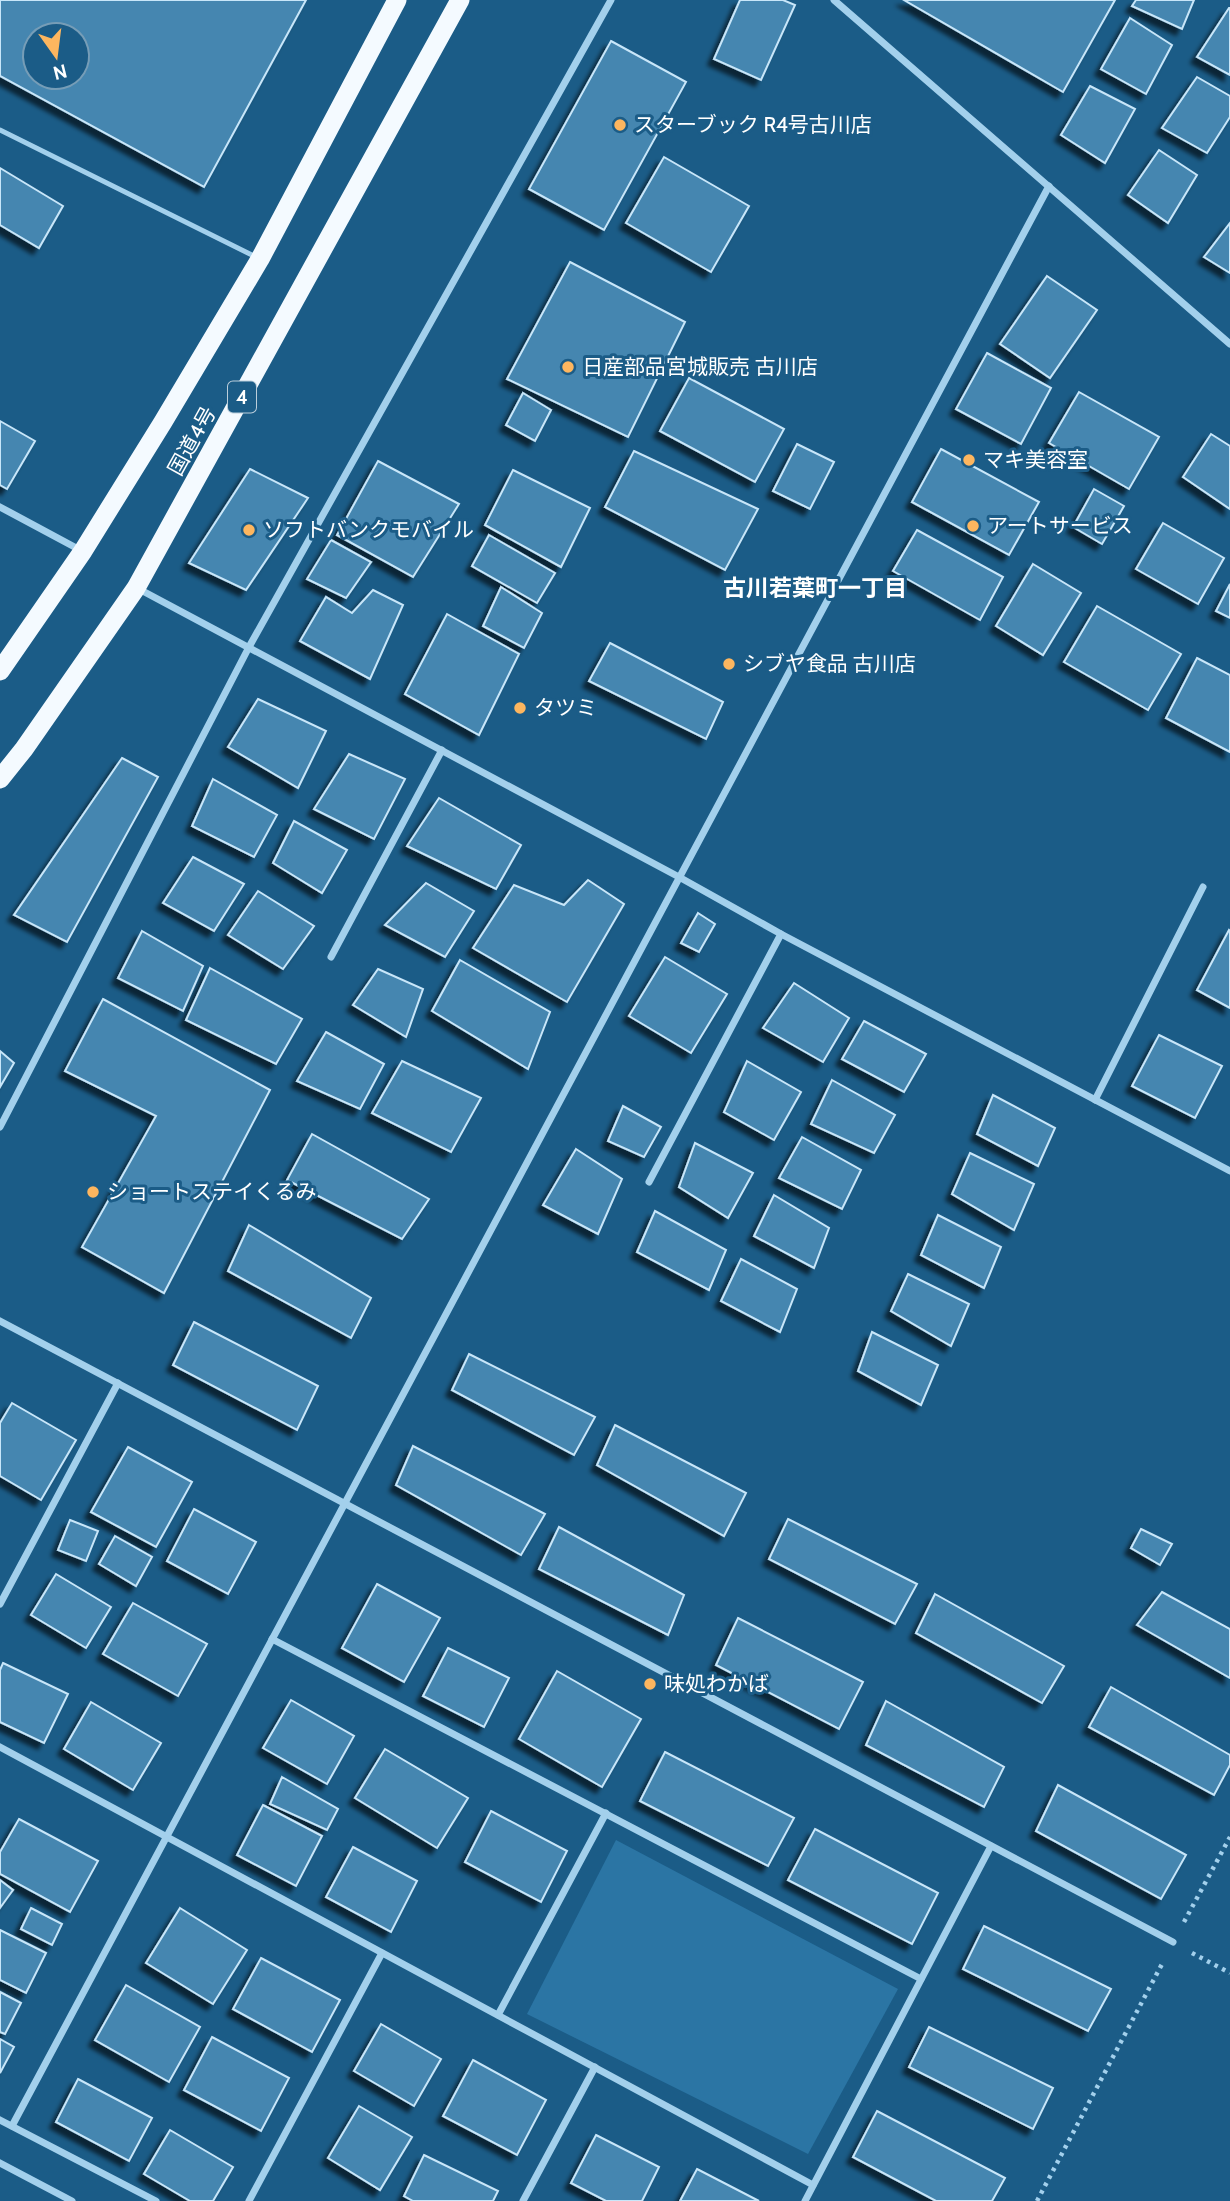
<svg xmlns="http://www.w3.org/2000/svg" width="1230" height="2201" viewBox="0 0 1230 2201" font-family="Cabin,'Noto Sans JP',sans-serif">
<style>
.green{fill:#2b75a4}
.building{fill:#4486b0;stroke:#c8e6f9;stroke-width:2;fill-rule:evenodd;filter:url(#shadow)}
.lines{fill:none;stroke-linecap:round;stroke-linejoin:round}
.path{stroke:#a3d0ec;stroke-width:4.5;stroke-dasharray:3.5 5;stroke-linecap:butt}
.service{stroke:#a3d0ec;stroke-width:5}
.minor{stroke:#a3d0ec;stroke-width:7}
.trunk{stroke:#f4faff;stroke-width:19}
.poi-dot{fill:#fdb65f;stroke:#1b5c87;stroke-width:2.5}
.labels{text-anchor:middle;stroke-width:6;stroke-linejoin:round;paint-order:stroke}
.shield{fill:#1b5c87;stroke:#bbcedb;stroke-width:2}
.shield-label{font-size:19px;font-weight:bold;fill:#fff}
.poi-label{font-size:21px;fill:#fff;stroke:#1b5c87;text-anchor:start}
.street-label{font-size:21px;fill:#fff;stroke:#1b5c87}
.neighbourhood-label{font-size:23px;font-weight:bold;fill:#fff;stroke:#1b5c87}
</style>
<defs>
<filter id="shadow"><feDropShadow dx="-6" dy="6" stdDeviation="2" flood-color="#0009"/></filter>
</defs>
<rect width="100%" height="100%" fill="#1b5c87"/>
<!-- green -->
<path class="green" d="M616 1840 898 1989 808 2154 527 2014Z"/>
<!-- building -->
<g class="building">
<path d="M0 0H306L204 187 0 76ZM35 35H77V77H35Z"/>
<path d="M740 0H783L795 5 761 80 714 59Z"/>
<path d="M904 0H1115L1063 92Z"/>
<path d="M1136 0H1194L1182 29 1132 6Z"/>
<path d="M1229 8H1230V75L1197 57Z"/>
<path d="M1130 18 1172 45 1146 94 1101 69Z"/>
<path d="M611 41 686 82 604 230 529 189Z"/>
<path d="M1197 77 1230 96V117L1207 153 1162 128Z"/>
<path d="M1090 86 1135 109 1105 163 1061 135Z"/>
<path d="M1159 150 1197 175 1168 223 1128 195Z"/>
<path d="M664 157 749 206 711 272 626 223Z"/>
<path d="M0 168 63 206 39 248 0 225Z"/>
<path d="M1230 223V273L1204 257Z"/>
<path d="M570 262 685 322 628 437 507 379Z"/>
<path d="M1047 276 1097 310 1050 378 1000 344Z"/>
<path d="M987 353 1051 388 1021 444 956 409Z"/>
<path d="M689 378 784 429 755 482 660 431Z"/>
<path d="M1079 392 1159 437 1129 489 1049 443Z"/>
<path d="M523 393 551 410 535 441 506 425Z"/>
<path d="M0 421 35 441 7 489 0 485Z"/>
<path d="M1211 434 1230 446V509L1183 477Z"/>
<path d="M797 444 834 462 810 509 773 491Z"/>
<path d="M941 449 1039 502 1009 555 912 502Z"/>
<path d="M634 451 758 509 725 570 605 507Z"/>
<path d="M378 461 459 504 413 577 337 535Z"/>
<path d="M250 469 308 498 246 590 189 563Z"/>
<path d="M513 470 590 508 561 567 485 525Z"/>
<path d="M1094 489 1124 506 1102 544 1073 527Z"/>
<path d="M1163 523 1224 558 1198 604 1136 569Z"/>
<path d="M917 530 1003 577 980 620 893 571Z"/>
<path d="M489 535 555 573 537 603 472 566Z"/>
<path d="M331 540 371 562 346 598 307 579Z"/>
<path d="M1033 564 1081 593 1043 655 996 626Z"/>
<path d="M1230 584V618L1216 611Z"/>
<path d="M501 587 542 613 524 648 483 626Z"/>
<path d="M373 590 403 605 370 679 300 641 326 597 352 613Z"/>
<path d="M1097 606 1181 654 1148 710 1064 662Z"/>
<path d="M447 614 519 654 479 735 405 694Z"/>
<path d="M610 643 723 702 706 739 589 681Z"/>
<path d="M1197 658 1230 675V752L1166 718Z"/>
<path d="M258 699 326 731 298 788 228 747Z"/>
<path d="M349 754 405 779 374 839 314 809Z"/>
<path d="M122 758 158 777 67 942 14 915Z"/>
<path d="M213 779 277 815 254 857 192 826Z"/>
<path d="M439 798 521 845 496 889 407 846Z"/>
<path d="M294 821 347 850 322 893 273 863Z"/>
<path d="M193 857 244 884 214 931 163 903Z"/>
<path d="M588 880 624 904 567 1002 473 948 514 885 564 905Z"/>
<path d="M426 883 474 911 445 957 385 925Z"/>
<path d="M258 891 314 926 283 969 228 935Z"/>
<path d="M698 913 715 924 699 952 681 943Z"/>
<path d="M1229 930 1230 931V1008L1197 990Z"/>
<path d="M142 931 203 966 183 1011 118 978Z"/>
<path d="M665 957 727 994 691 1053 629 1016Z"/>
<path d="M460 960 550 1012 528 1069 432 1011Z"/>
<path d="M210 968 302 1019 276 1064 186 1020Z"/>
<path d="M378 969 423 989 406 1037 353 1005Z"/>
<path d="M794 983 849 1018 823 1062 763 1028Z"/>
<path d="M103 999 270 1090 164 1293 82 1247 156 1116 65 1071Z"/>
<path d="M864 1021 926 1054 904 1092 842 1059Z"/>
<path d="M326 1032 384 1064 360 1109 297 1081Z"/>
<path d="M1159 1035 1222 1066 1195 1118 1132 1086Z"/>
<path d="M0 1051 14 1063 0 1087Z"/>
<path d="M402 1061 481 1098 451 1152 372 1113Z"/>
<path d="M747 1061 801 1092 774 1140 724 1112Z"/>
<path d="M832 1080 895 1115 874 1153 811 1124Z"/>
<path d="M993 1095 1055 1128 1038 1166 977 1134Z"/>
<path d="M623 1106 661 1127 644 1157 608 1141Z"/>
<path d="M312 1134 429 1199 402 1239 287 1180Z"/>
<path d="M802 1137 861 1170 842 1209 779 1178Z"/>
<path d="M695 1143 753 1173 728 1218 679 1187Z"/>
<path d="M576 1149 622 1179 598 1234 543 1205Z"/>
<path d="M970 1153 1034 1184 1014 1230 952 1194Z"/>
<path d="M774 1195 829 1228 814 1268 754 1236Z"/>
<path d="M655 1211 726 1250 709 1290 637 1252Z"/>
<path d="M938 1215 1001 1247 984 1288 921 1255Z"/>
<path d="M249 1225 371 1298 351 1338 228 1271Z"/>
<path d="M741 1259 797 1289 780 1332 721 1301Z"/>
<path d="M908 1274 969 1304 951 1346 891 1311Z"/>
<path d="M194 1322 318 1386 297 1430 173 1365Z"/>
<path d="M872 1332 938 1365 921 1405 858 1371Z"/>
<path d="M469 1354 595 1417 574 1455 452 1390Z"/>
<path d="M12 1403 76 1440 41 1500 0 1476V1423Z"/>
<path d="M615 1425 746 1493 724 1536 597 1465Z"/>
<path d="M413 1446 545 1514 521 1555 396 1485Z"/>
<path d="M128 1447 192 1482 156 1547 91 1512Z"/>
<path d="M194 1509 256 1542 228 1594 167 1561Z"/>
<path d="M788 1519 917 1584 895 1624 769 1559Z"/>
<path d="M70 1520 98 1531 86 1561 58 1550Z"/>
<path d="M559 1527 684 1595 668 1635 539 1569Z"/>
<path d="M1141 1529 1172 1544 1160 1565 1131 1548Z"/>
<path d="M115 1536 152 1557 136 1586 99 1564Z"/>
<path d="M56 1574 111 1607 86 1648 31 1615Z"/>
<path d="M377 1584 440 1618 404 1682 342 1648Z"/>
<path d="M1162 1592 1230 1629V1678L1137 1625Z"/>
<path d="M935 1594 1064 1666 1042 1703 916 1633Z"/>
<path d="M133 1603 207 1644 178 1696 103 1654Z"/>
<path d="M738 1618 863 1682 839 1729 716 1665Z"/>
<path d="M448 1648 509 1678 484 1727 423 1696Z"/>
<path d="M3 1663 68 1694 44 1743 0 1722V1670Z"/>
<path d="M557 1671 641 1719 602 1787 519 1739Z"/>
<path d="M1111 1687 1230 1755V1765L1214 1795 1089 1727Z"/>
<path d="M291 1700 354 1736 327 1784 263 1748Z"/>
<path d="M886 1701 1004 1767 984 1807 866 1745Z"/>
<path d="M91 1702 161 1743 133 1790 64 1749Z"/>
<path d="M385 1749 468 1798 437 1848 355 1798Z"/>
<path d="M665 1752 794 1818 768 1866 640 1801Z"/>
<path d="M282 1777 338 1809 327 1830 270 1804Z"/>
<path d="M1058 1785 1186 1855 1161 1899 1036 1831Z"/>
<path d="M263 1805 322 1836 296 1886 237 1855Z"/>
<path d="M491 1811 567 1851 541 1902 465 1862Z"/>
<path d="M19 1819 98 1861 70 1912 0 1874V1852Z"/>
<path d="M815 1829 938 1893 912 1944 788 1880Z"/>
<path d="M353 1847 417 1881 391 1932 326 1897Z"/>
<path d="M0 1880 13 1890 0 1908Z"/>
<path d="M31 1908 62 1924 52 1945 21 1929Z"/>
<path d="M180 1908 247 1950 213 2004 146 1963Z"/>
<path d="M984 1926 1111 1989 1088 2031 963 1969Z"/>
<path d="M0 1930 46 1953 26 1993 0 1980Z"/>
<path d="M261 1958 340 2000 312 2052 233 2009Z"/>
<path d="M126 1985 200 2027 169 2082 95 2040Z"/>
<path d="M0 1992 21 2003 5 2034 0 2032Z"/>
<path d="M381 2024 441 2059 414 2106 354 2071Z"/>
<path d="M929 2027 1053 2088 1033 2129 909 2067Z"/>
<path d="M212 2037 289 2078 261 2131 184 2090Z"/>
<path d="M0 2039 14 2047 0 2073Z"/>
<path d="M473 2060 546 2100 517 2155 443 2116Z"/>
<path d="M78 2079 152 2118 129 2161 56 2122Z"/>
<path d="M359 2106 412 2137 380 2190 328 2158Z"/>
<path d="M877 2111 1005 2178 992 2201H936L853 2157Z"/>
<path d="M170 2130 233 2167 213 2201H190L144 2174Z"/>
<path d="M596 2135 659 2167 642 2201H606L571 2183Z"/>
<path d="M424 2155 498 2191 493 2201H413L404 2196Z"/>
<path d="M697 2169 759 2201H680Z"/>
</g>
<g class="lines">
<!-- path -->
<g class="path">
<path d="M1184 1922 1230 1837"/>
<path d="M1192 1953 1230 1973"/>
<path d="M1037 2201 1162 1964"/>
</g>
<!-- service -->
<path class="service" d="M0 130 258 258"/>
<!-- minor -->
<g class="minor">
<path d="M834 0 1230 344"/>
<path d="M0 507 82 551"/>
<path d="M137 588 679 877 781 934 1230 1171"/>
<path d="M331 957 442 750"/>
<path d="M1095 1100 1203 887"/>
<path d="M0 1127 249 647 611 0"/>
<path d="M649 1182 781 934"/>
<path d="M0 1321 1173 1942"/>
<path d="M0 1604 118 1383"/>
<path d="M272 1639 921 1979"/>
<path d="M0 1747 813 2185"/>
<path d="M498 2015 606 1813"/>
<path d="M0 2120 156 2201"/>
<path d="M12 2126 1049 186"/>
<path d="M0 2163 72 2201"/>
<path d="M249 2201 382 1953"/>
<path d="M523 2201 595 2067"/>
<path d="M805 2201 991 1846"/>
</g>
<!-- trunk -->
<g class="trunk">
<path d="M0 671 83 551 163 422 260 259 397 0"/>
<path d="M0 779 24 749 136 588 460 0"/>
</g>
</g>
<!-- markers -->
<g class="poi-dot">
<circle cx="620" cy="125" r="7"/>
<circle cx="568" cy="367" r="7"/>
<circle cx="969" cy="460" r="7"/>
<circle cx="973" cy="526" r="7"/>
<circle cx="249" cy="530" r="7"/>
<circle cx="729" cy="664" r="7"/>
<circle cx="520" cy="708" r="7"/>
<circle cx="93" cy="1192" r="7"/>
<circle cx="650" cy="1684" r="7"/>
</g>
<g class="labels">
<!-- shield labels -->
<rect class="shield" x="228" y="381.5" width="28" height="31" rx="5"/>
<g class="shield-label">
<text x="242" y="404">4</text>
</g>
<!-- poi labels -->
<g class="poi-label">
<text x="634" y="132">スターブック R4号古川店</text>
<text x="582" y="374">日産部品宮城販売 古川店</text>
<text x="983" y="467">マキ美容室</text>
<text x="987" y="533">アートサービス</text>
<text x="263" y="537">ソフトバンクモバイル</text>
<text x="743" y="671">シブヤ食品 古川店</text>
<text x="534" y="715">タツミ</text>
<text x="107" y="1199">ショートステイくるみ</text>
<text x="664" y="1691">味処わかば</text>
</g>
<!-- street labels -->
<g class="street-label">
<text transform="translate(192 441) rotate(-61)" y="7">国道4号</text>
</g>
<!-- neighbourhood labels -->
<g class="neighbourhood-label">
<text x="815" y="596">古川若葉町一丁目</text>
</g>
</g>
<!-- north arrow -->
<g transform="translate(56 56) rotate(166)"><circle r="33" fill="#1b5c87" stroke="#769db7" stroke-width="2"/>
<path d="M0-5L12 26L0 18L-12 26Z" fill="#fdb65f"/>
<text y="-10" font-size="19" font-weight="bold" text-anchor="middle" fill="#ffffff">N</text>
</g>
</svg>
